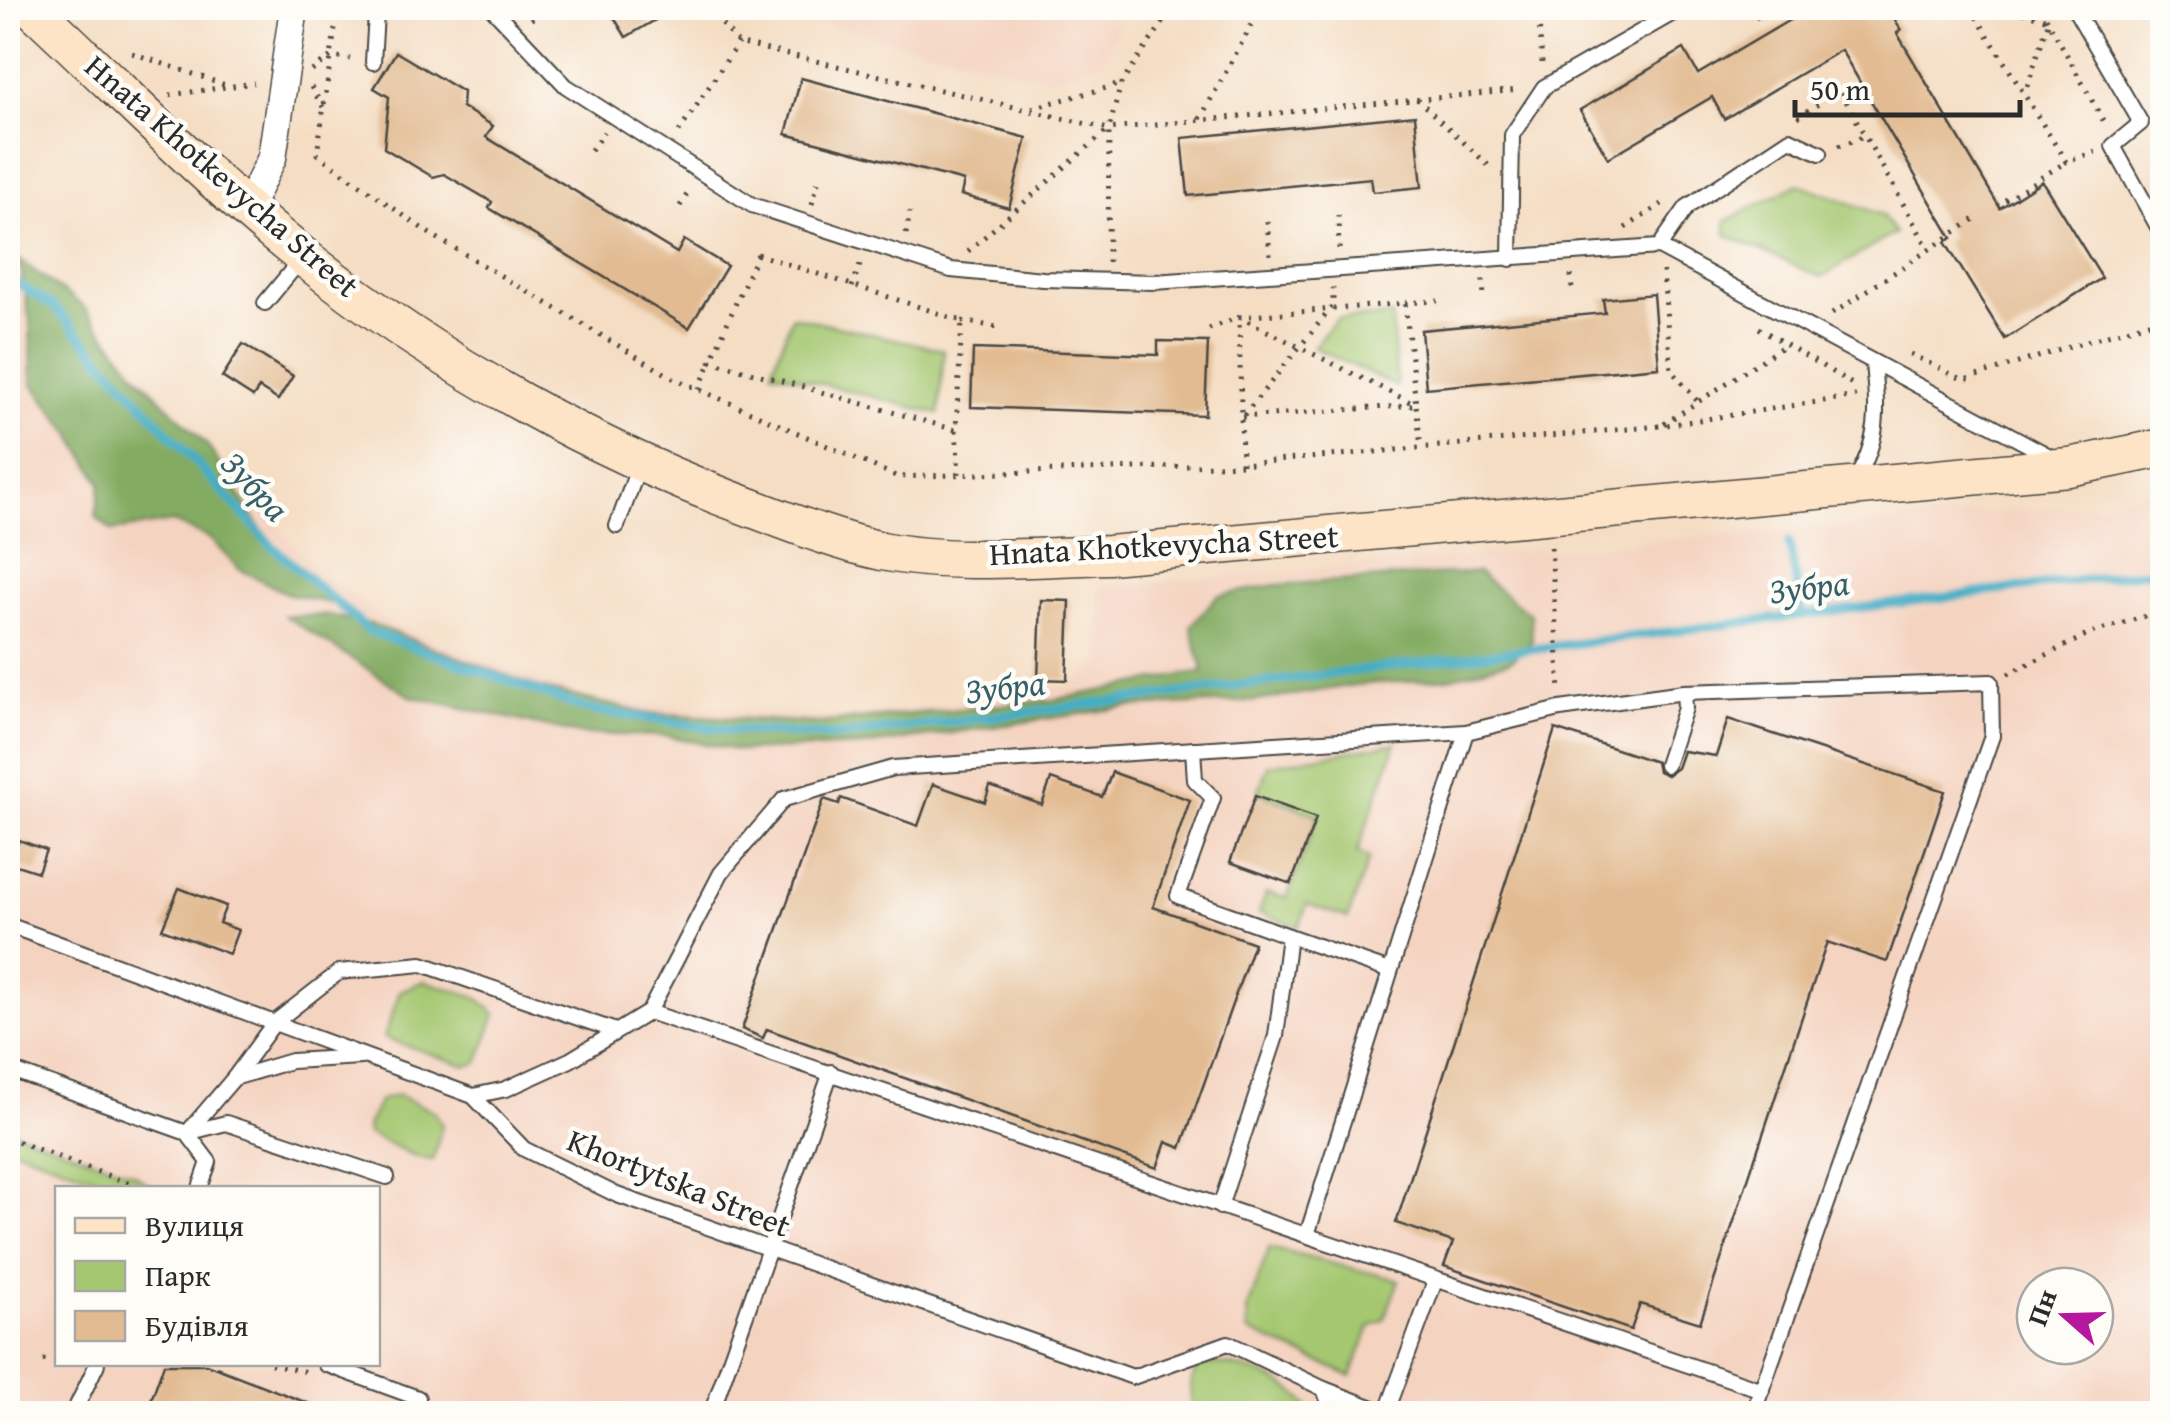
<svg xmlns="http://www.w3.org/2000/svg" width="2170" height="1421" viewBox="0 0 2170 1421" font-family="'Gentium Book Plus',serif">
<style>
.built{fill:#f4d3c0;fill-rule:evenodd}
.green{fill:#a4c770;stroke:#68794e;stroke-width:2.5}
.forest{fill:#83ac62;stroke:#576c46;stroke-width:2.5}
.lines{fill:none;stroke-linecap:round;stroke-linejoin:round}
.stream{stroke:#45adc5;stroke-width:9}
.building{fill:#e2bb92}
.lane-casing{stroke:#494642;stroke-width:18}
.street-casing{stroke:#494642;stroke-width:31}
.secondary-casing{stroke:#494642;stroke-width:41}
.path{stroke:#494642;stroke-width:5;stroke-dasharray:2.5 8;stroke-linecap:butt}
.lane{stroke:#fff;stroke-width:14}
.street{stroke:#fff;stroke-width:28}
.secondary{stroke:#fee4c6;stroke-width:38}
.labels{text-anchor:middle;stroke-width:9;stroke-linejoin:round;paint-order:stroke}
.street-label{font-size:32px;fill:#2b2b2b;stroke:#fdfcf7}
.water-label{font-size:35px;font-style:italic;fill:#355f69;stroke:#fdfcf7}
</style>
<rect width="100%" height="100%" fill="#fdfcf7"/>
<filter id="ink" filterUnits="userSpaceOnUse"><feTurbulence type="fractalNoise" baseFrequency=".01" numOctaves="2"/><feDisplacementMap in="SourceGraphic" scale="20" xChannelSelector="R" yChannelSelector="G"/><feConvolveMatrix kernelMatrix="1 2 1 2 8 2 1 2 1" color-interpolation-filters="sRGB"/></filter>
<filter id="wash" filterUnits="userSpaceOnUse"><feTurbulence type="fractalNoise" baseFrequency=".0048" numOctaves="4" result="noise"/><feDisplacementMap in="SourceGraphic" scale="40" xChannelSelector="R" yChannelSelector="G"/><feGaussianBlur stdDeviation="2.25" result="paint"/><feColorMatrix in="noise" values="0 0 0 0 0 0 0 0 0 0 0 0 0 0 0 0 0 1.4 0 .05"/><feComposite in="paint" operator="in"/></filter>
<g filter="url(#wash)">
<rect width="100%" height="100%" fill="#f4ddc3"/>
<!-- built -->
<g class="built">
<path d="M759 8H1124L1105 61 1049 79Z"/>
<path d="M8 244 80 304 314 567 386 622 592 699 847 718 1070 686 1101 662 1099 587 2098 504 2162 487V1413H8ZM58 1188H378V1364H58ZM2035 1286H2095V1346H2035Z"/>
</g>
<!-- green -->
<g class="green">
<path d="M1799 184 1882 215 1895 233 1821 277 1726 235V221Z"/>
<path d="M792 316 944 350 939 414 772 371Z"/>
<path d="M1392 316 1397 387 1313 347 1337 319Z"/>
<path d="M1396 743 1357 853 1369 858 1348 918 1307 904 1299 927 1259 913 1266 893 1287 898 1318 816 1258 793 1268 765Z"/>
<path d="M424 981 477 997 496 1014 478 1063 466 1066 384 1038 400 991Z"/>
<path d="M397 1095 435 1112 442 1126 433 1160 417 1157 368 1134 367 1126 380 1100Z"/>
<path d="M8 1129 133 1173 153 1188H124L8 1146Z"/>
<path d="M1269 1248 1399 1280 1384 1320 1370 1327 1351 1376 1248 1331 1247 1311Z"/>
<path d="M1200 1363C1237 1363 1294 1378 1311 1413H1192L1191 1381Z"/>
</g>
<!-- forest -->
<g class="forest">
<path d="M19 260 83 306 137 375 208 446 272 546 343 606 286 593 239 569 209 538 173 522 112 531 96 517 101 483 72 435 32 383 30 322Z"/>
<path d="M8 378 22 431 8 452Z"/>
<path d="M1477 572 1531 615 1532 641 1511 661 1449 678 1355 685 1256 701 1126 707 862 746 741 751 667 736 579 734 410 696 285 616 328 615 371 624 540 688 645 713 818 723 1053 700 1203 671 1191 626 1217 596 1276 585Z"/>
</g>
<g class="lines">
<!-- stream -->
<g class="stream">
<path d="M8 278 54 307 272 546 369 631 589 710 722 729 837 736 2162 570"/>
<path d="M1789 542 1802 614"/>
</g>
</g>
<g id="blocks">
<!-- building -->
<g class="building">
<path d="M608 8H676L626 37Z"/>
<path d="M1810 8H1887L1901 30 1897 33 2000 208 2042 181 2102 278 2005 339 1945 242 1952 238 1841 50 1724 119 1712 97 1608 158 1580 110 1684 49 1698 74Z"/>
<path d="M396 52 463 92 462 107 493 126 486 137 677 253 684 240 727 266 689 328 489 208 492 202 444 174 433 177 384 148 389 97 374 88Z"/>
<path d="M801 78 1027 138 1009 208 961 195 964 181 786 134Z"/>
<path d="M1415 115 1422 187 1373 192 1371 178 1188 196 1182 138Z"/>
<path d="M1653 294 1659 367 1426 388 1421 330 1605 313 1603 299Z"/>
<path d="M1158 341 1208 342 1205 415 971 407 973 349 1158 355Z"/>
<path d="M243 344 293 376 278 400 259 388 253 397 222 377Z"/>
<path d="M1041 600 1070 601 1067 680 1038 679Z"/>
<path d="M1728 719 1945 791 1887 962 1827 942 1700 1323 1640 1304 1631 1330 1444 1266 1453 1242 1396 1223 1555 729 1656 762 1658 771 1667 775 1677 768 1683 751 1716 756Z"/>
<path d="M1112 772 1190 800 1153 907 1254 943 1181 1148 1166 1142 1157 1168 767 1029 763 1038 742 1029 824 799 839 804 841 798 918 826 933 784 985 802 990 786 1042 805 1051 779 1102 797Z"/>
<path d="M1255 796 1316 818 1291 884 1230 862Z"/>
<path d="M19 840 46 850 38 872 10 863Z"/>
<path d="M179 888 226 906 219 923 238 930 229 954 162 929Z"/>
<path d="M164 1364H206L336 1414H146Z"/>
</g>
</g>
</g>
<g filter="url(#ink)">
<use href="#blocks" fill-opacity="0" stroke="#494642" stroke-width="2.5"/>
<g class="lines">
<!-- lane casing -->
<g class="lane-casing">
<g id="lane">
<path d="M365 8 376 14 373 62"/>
<path d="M492 8 566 86 752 205 951 270 1043 279 1154 282 1659 247 2053 458"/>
<path d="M2074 8 2141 123 2113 146 2162 234"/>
<path d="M1659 247 1687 207 1790 139 1820 153"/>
<path d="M1510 259 1512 135 1544 87 1682 8"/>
<path d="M265 303 303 257"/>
<path d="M1854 483C1880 439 1878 413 1873 364"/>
<path d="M617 526 640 463"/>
<path d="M1193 749 1195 780 1213 798 1178 896 1289 936"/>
<path d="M1666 765 1685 708 1684 692"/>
<path d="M8 925 473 1096 524 1149 617 1195 1133 1377 1228 1343 1324 1389 1333 1414"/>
<path d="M649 1012 1762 1390"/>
<path d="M8 1069 187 1133 209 1162 200 1188"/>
<path d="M234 1078 274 1023 339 972 422 964 616 1031"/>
<path d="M473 1096 506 1089 570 1060 649 1012 721 873 784 799 893 768 1466 732 1560 709 1684 692 1991 682 1992 736 1753 1414"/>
<path d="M187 1133 226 1123 387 1177"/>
<path d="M187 1133 234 1078 291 1061 361 1057"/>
<path d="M1220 1207 1276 1036 1289 936 1387 970"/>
<path d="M1307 1235 1466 732"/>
<path d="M325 1364 418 1398"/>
<path d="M1324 1389 1386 1413"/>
<path d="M73 1414 97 1364"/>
<path d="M711 1414 831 1072"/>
<path d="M1386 1414 1435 1281"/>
</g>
</g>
<!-- street casing -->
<g class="street-casing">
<path id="street" d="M248 207 272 158 294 8"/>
</g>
<!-- secondary casing -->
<g class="secondary-casing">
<path id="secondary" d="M32 8C122 91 209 182 305 258 441 365 597 452 760 511 799 526 841 542 882 551 954 565 1035 557 1109 555L2069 467 2162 448"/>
</g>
<!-- path -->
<g class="path">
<path d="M338 8 317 154 427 232 673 378 898 477 1242 464 1660 426 1856 396"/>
<path d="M709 8 738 43 1109 129 1518 90"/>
<path d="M1538 8 1542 63"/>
<path d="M1715 8 1762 18 1780 8"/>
<path d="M1971 8 2066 162 2095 152"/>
<path d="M2002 8 2049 20 2025 93"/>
<path d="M2041 8 2105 124"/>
<path d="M531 19 550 8"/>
<path d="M132 53 228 86"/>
<path d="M312 71 331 56 350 59"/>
<path d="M311 87 323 107"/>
<path d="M170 95 254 83"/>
<path d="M1417 99 1488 165"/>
<path d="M1032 108 1121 84"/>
<path d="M1798 117 1840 90 1865 136"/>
<path d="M1200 119 1261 8"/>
<path d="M679 132 738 43"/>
<path d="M1839 146 1865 136 1928 248"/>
<path d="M591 150 604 132"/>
<path d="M2005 200 2066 162"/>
<path d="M812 204 818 182"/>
<path d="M680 206 689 191"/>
<path d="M1338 215 1339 249"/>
<path d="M1267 221 1270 255"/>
<path d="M1625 228 1662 204"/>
<path d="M906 234 910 212"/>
<path d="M968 251 1109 129"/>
<path d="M757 254 962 321 956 430 711 361Z"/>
<path d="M1108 262 1109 129 1121 84 1173 8"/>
<path d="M1663 271 1671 370 1698 402"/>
<path d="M1571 275 1572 290"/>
<path d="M1483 280 1484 298"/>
<path d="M852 287 861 262"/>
<path d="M1405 303 1438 301"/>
<path d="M1832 314 1975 219"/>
<path d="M962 321 1002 328"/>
<path d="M1759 328 1852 384"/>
<path d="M1209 329 1239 317 1416 405 1421 447"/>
<path d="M1910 354 1964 380 2162 318"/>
<path d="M699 389 711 361"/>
<path d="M1244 415 1333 306V288"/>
<path d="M1664 424 1785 345"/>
<path d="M956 430 959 474"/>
<path d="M1242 464 1239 317 1405 303 1416 405 1242 417"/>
<path d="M1551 547 1560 691"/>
<path d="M2008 674 2091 633 2162 611"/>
<path d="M8 1138 141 1188"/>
<path d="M43 1360 66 1364"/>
<path d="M271 1364 307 1372"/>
<path d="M218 1368 219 1364"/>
</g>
<!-- lane -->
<use href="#lane" class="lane"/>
<!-- street -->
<use href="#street" class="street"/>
<!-- secondary -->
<use href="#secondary" class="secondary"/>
</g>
</g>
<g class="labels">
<!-- street labels -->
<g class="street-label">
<text transform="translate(222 176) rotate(41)" y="11">Hnata Khotkevycha Street</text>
<text transform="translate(1164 545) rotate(-3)" y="11">Hnata Khotkevycha Street</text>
<text transform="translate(679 1183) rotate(22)" y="11">Khortytska Street</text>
</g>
<!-- water labels -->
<g class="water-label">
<text transform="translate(255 486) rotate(47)" y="12">Зубра</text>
<text transform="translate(1809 587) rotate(-7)" y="12">Зубра</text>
<text transform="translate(1005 687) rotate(-7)" y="12">Зубра</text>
</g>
</g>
<!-- margin -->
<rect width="2170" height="1421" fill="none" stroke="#fdfcf7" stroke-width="40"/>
<!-- legend -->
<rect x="55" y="1186" width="325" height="180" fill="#fdfcf7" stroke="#a9a8a5" stroke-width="2.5"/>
<rect x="75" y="1218" width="50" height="15" fill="#fee4c6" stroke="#a9a8a5" stroke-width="2.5"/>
<text x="145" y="1236" font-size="30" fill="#2b2b2b">Вулиця</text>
<rect x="75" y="1261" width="50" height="30" fill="#a4c770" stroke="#a9a8a5" stroke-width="2.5"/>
<text x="145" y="1286" font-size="30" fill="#2b2b2b">Парк</text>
<rect x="75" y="1311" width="50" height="30" fill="#e2bb92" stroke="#a9a8a5" stroke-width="2.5"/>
<text x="145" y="1336" font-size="30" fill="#2b2b2b">Будівля</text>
<!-- north arrow -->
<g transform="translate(2065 1316) rotate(290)"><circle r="48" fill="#fdfcf7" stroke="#a9a8a5" stroke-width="2.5"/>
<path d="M0-8L18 38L0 25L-18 38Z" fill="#b5179e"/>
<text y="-15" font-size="28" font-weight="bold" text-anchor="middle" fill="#2b2b2b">Пн</text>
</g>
<!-- scale -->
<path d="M1795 100v15h225v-15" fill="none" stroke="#2b2b2b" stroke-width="5"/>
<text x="1810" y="100" font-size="30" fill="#2b2b2b" stroke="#fdfcf7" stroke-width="8" paint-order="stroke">50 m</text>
</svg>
